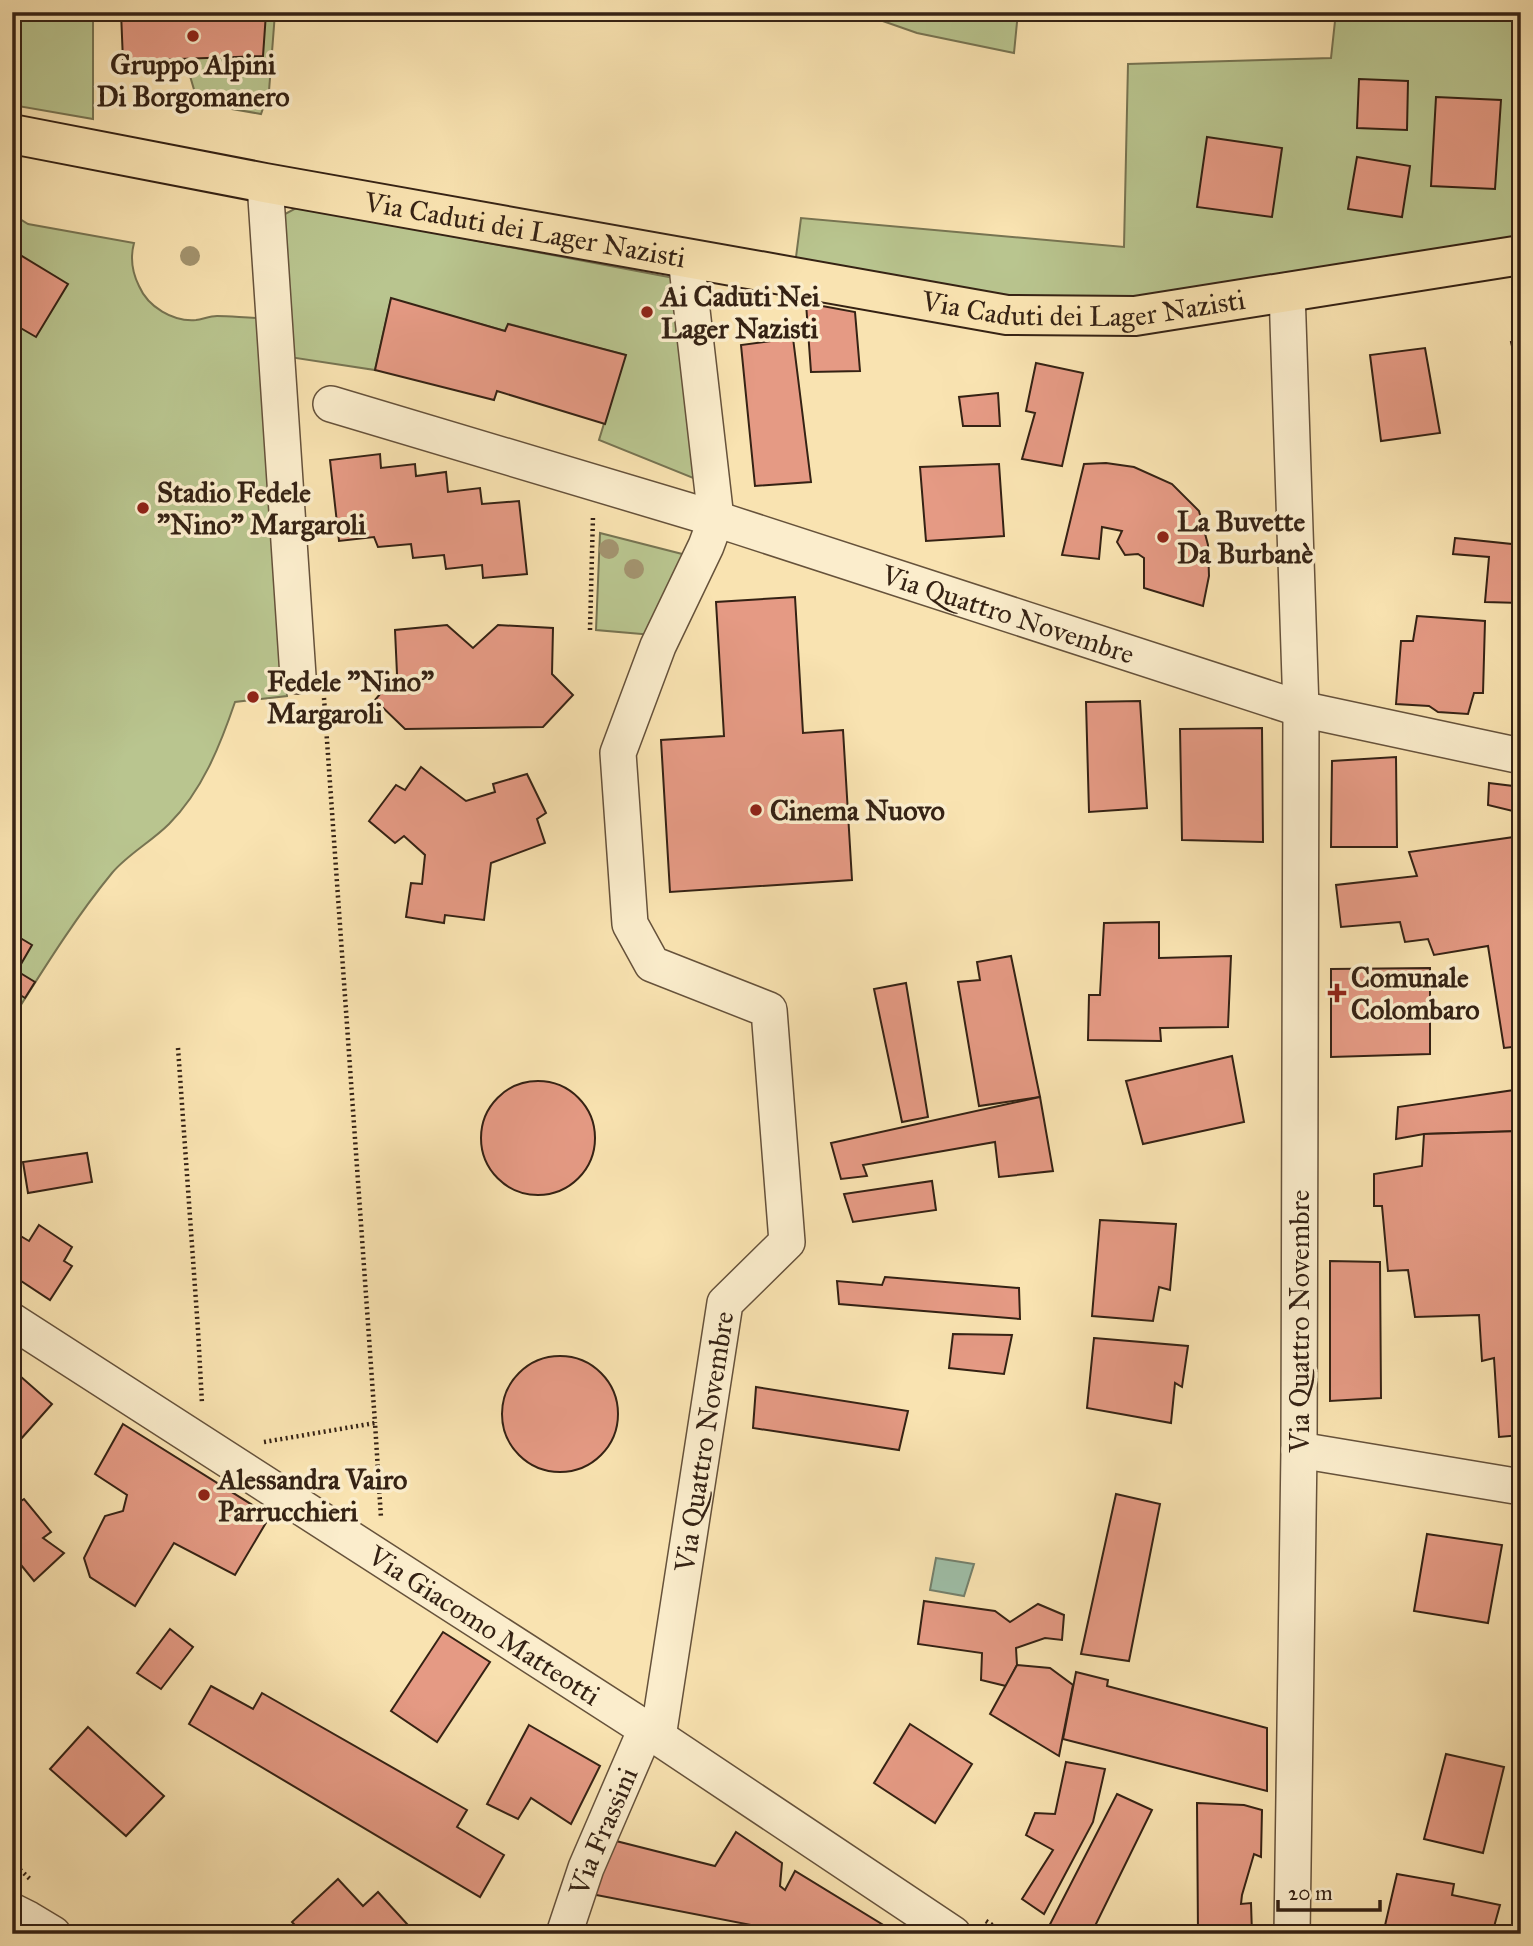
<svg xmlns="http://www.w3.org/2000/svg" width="1533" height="1946" viewBox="0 0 1533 1946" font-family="'IM FELL Great Primer',serif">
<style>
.green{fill:#b9c58f;stroke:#777452;stroke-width:2}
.water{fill:#9ebea7;stroke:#74806c;stroke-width:2}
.building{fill:#e59a84;stroke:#352214;stroke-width:2}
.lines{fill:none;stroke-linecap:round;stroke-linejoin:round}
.minor-casing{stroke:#66523b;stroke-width:38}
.major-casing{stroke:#352214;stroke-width:42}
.path{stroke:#352214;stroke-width:4.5;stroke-dasharray:2 3.5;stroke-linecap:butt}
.minor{stroke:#fbedcc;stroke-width:35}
.major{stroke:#f9e3b1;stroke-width:38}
.tree{fill:#a3946f}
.poi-dot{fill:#8f2418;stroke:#fbedcc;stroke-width:2.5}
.labels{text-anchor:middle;stroke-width:7;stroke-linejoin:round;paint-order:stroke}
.poi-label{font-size:28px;font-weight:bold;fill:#352214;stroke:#fbedcc;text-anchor:start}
.street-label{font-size:28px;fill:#352214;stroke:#fbedcc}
</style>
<rect width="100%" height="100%" fill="#f9e3b1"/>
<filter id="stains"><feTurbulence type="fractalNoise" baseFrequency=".00286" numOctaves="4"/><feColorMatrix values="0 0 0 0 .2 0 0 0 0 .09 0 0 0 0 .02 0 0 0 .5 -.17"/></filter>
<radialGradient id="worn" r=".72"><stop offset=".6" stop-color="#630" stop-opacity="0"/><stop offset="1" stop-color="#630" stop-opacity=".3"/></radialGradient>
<!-- green -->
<g class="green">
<path d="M12 12H93V119L12 105Z"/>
<path d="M195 12H281L275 13 269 91 261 114 198 103 185 59 265 13 195 16Z"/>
<path d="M857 12H1018L1014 53 917 33Z"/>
<path d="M1336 12H1521V238L1129 304 1000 300 795 265 801 218 1124 247 1128 64 1331 58Z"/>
<path d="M298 207 674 278 708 484 599 440 625 355 509 324 505 331 391 299 375 370 289 357 279 225 285 214Z"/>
<path d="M12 214 28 224 134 243C130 258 132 272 139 286 148 307 173 322 196 320 203 319 210 316 217 316 232 316 246 318 261 318L287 696 235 702C220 746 202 791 169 824 151 842 128 854 112 873 75 918 43 970 12 1019Z"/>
<path d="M600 533 690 556 653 635 596 630Z"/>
</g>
<!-- water -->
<path class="water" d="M936 1558 974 1564 964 1596 930 1590Z"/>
<!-- building -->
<g class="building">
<path d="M121 12H195V16L266 13 263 56 123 61Z"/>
<path d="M1359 79 1408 81 1407 130 1357 128Z"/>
<path d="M1436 97 1501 100 1495 189 1431 186Z"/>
<path d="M1207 137 1282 148 1272 217 1197 207Z"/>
<path d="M1357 157 1410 166 1402 217 1348 209Z"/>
<path d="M12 250 68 284 36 337 12 323Z"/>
<path d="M391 298 505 331 508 324 626 355 605 424 497 391 494 400 375 370Z"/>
<path d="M806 303 855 312 860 371 811 372Z"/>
<path d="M793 338 811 482 755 486 741 345Z"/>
<path d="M1521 340V384L1511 342Z"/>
<path d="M1425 348 1440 433 1381 441 1370 355Z"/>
<path d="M1036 363 1083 373 1062 466 1022 459 1035 413 1026 411Z"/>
<path d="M998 393 1000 426H963L959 397Z"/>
<path d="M380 454 381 468 415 464 416 476 446 472 448 492 480 488 482 504 519 501 527 574 483 578 482 565 446 569 444 555 413 558 411 544 378 547 374 537 339 541 330 460Z"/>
<path d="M1106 463 1134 467 1172 484 1199 511 1208 545 1209 576 1203 606 1144 588V558L1138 554 1125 555 1117 542 1122 531 1102 527 1099 559 1062 555 1084 464Z"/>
<path d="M999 464 1004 536 926 541 920 467Z"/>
<path d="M1455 538 1521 545V603L1485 602 1489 557 1453 554Z"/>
<path d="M795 597 803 733 843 730 852 880 670 892 661 740 724 736 716 602Z"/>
<path d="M1417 616 1485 621 1483 693H1474L1468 714 1438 712 1429 706 1396 704 1401 641H1413Z"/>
<path d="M447 625 473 648 498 625 553 628 552 674 573 695 543 727 405 729 375 700 397 674 395 630Z"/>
<path d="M1140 701 1147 808 1089 812 1086 702Z"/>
<path d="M1262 728 1263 842 1182 840 1180 729Z"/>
<path d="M1396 757 1397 847H1331L1332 761Z"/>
<path d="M421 767 466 801 495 792 493 784 527 774 546 813 537 819 545 843 491 863 484 920 445 915 444 923 406 917 411 883 422 884 425 855 404 836 395 843 369 821 396 785 405 790Z"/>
<path d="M1489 783 1521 787V813L1488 805Z"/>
<path d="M1521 836V1046L1504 1048 1488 946 1434 955 1428 939 1405 942 1400 922 1341 927 1336 885 1417 876 1409 852Z"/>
<path d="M1159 922V958L1231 956 1228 1027 1160 1028 1161 1041 1088 1040 1089 995H1100L1104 923Z"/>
<path d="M12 933 32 945 17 971 35 982 25 998 12 990Z"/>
<path d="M1011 956 1040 1097 979 1106 958 982 980 980 977 962Z"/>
<path d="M1430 968V1054L1331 1057V969Z"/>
<path d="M906 983 928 1117 902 1122 874 989Z"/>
<path d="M1232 1056 1244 1122 1143 1144 1126 1081Z"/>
<circle cx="538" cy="1138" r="57"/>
<path d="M1521 1089V1131L1424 1134 1396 1139 1398 1107Z"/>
<path d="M1040 1097 1053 1171 999 1177 995 1142 863 1165 867 1176 841 1179 831 1143Z"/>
<path d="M1521 1131V1435L1499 1437 1494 1358 1482 1361 1479 1315 1415 1317 1408 1270 1388 1271 1382 1206H1374V1174L1422 1166 1424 1134Z"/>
<path d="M87 1153 92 1182 28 1193 23 1162Z"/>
<path d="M932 1181 936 1210 853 1222 844 1194Z"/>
<path d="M1100 1220 1176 1224 1170 1290 1159 1287 1153 1321 1092 1316Z"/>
<path d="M39 1225 72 1247 64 1261 72 1266 50 1300 12 1275V1231L29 1241Z"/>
<path d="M1330 1261 1380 1262 1381 1398 1330 1401Z"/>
<path d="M885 1277 1019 1288 1020 1319 839 1304 837 1281 882 1285Z"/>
<path d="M953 1334 1012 1335 1004 1374 949 1368Z"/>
<path d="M1094 1338 1188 1346 1182 1387 1175 1383 1171 1423 1087 1408Z"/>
<circle cx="560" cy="1414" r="58"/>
<path d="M12 1369 52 1404 12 1449Z"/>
<path d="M756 1387 908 1411 899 1450 753 1428Z"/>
<path d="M123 1424 270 1516 235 1575 174 1543 135 1606 90 1577 84 1558 105 1516 123 1511 127 1495 95 1474Z"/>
<path d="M1116 1494 1160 1504 1129 1661 1081 1654Z"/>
<path d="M12 1497 18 1503 24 1499 51 1532 43 1538 64 1553 34 1581 17 1560 12 1564Z"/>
<path d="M1427 1534 1502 1545 1488 1623 1414 1611Z"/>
<path d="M924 1601 995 1611 1010 1622 1038 1604 1064 1615 1062 1640 1045 1638 1016 1648 1017 1665 1006 1686 981 1680 982 1653 918 1644Z"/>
<path d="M170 1629 193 1647 161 1689 137 1673Z"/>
<path d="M443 1632 490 1662 437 1742 391 1711Z"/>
<path d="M1017 1665 1050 1668 1073 1685 1059 1756 990 1714Z"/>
<path d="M1076 1672 1108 1680 1107 1686 1267 1728V1791L1063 1739Z"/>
<path d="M211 1686 253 1709 262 1693 467 1810 457 1827 504 1855 480 1897 189 1724Z"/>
<path d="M910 1724 972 1764 935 1823 874 1783Z"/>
<path d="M529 1725 600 1766 571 1824 531 1798 518 1819 487 1804Z"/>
<path d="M88 1727 164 1796 126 1836 50 1769Z"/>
<path d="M1446 1754 1504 1767 1483 1853 1424 1839Z"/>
<path d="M1066 1762 1105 1769 1093 1822 1044 1914 1022 1899 1053 1850 1026 1835 1035 1813 1055 1814Z"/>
<path d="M1117 1794 1152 1810 1092 1932 1096 1934H1045Z"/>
<path d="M1197 1803 1244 1805 1262 1810 1261 1857 1254 1854 1242 1895 1241 1904 1251 1903 1252 1934H1198Z"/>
<path d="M736 1832 782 1863 780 1886 785 1890 795 1871 898 1934H797L586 1893 608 1839 715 1866Z"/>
<path d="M1397 1874 1454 1884 1452 1895 1500 1905 1492 1934H1383Z"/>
<path d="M338 1879 363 1906 378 1892 407 1924 396 1934H303L292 1922Z"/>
</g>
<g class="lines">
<!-- minor casing -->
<g class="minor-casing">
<g id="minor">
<path d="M265 183 298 676"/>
<path d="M1287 291 1301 709 1299 1450 1292 1934"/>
<path id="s1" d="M331 404 716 519 1301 709 1521 756"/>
<path id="s2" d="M12 1321 646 1729 953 1934"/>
<path d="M1299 1450 1521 1487"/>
<path id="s3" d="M658 1737 725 1303 787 1242 769 1010 652 964 630 924 618 753 658 646 706 546 716 519 686 258"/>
<path d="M12 1911 28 1919 53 1934"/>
<path id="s4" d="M564 1934 586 1868 646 1729"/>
</g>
</g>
<!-- major casing -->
<g class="major-casing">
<g id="major">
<path id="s5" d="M12 134 265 183 1007 315 1135 316 1521 255"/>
</g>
</g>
<!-- path -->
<g class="path">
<path d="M590 630 593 516"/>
<path d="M324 698 375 1423"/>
<path d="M178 1048 198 1330 202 1404"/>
<path d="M264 1442 375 1423 381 1518"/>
<path d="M12 1862 31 1880"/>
<path d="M986 1921 1006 1934"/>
</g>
<!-- minor -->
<use href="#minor" class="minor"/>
<!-- major -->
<use href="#major" class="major"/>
</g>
<!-- trees -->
<g class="tree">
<circle cx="190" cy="256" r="10"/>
<circle cx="609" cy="549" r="10"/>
<circle cx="634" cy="569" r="10"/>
</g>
<!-- markers -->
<g class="poi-dot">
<circle cx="193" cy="36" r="7"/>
<circle cx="647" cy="312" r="7"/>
<circle cx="143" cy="508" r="7"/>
<circle cx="1163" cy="537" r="7"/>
<circle cx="253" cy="697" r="7"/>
<circle cx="756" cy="810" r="7"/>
<path d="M1333.5 982.5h7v7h7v7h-7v7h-7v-7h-7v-7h7z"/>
<circle cx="204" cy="1495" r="7"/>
</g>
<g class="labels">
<!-- poi labels -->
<g class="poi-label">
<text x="193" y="74" text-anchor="middle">Gruppo Alpini<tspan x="193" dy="32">Di Borgomanero</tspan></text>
<text x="661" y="306">Ai Caduti Nei<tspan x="661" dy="32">Lager Nazisti</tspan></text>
<text x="157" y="502">Stadio Fedele<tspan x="157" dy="32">"Nino" Margaroli</tspan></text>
<text x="1177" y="531">La Buvette<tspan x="1177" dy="32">Da Burbanè</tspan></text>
<text x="267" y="691">Fedele "Nino"<tspan x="267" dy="32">Margaroli</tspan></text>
<text x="770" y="820">Cinema Nuovo</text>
<text x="1351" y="987">Comunale<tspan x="1351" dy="32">Colombaro</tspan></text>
<text x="218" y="1489">Alessandra Vairo<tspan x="218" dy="32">Parrucchieri</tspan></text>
</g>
<!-- street labels -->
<g class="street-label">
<text dy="10" stroke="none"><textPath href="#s5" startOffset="522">Via Caduti dei Lager Nazisti</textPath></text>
<text dy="10" stroke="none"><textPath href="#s5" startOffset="1088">Via Caduti dei Lager Nazisti</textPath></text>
<text dy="10" stroke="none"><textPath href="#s1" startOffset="709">Via Quattro Novembre</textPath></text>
<text transform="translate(1299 1321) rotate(-90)" y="10">Via Quattro Novembre</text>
<text dy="10" stroke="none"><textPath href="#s3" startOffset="299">Via Quattro Novembre</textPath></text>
<text dy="10" stroke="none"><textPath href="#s2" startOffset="562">Via Giacomo Matteotti</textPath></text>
<text dy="10" stroke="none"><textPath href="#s4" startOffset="110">Via Frassini</textPath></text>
</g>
</g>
<!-- margin -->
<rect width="1533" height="1946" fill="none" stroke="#f9e3b1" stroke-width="42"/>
<rect x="14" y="14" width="1505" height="1918" fill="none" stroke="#352214" stroke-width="3.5"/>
<rect x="21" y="21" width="1491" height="1904" fill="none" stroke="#352214" stroke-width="2"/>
<!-- scale -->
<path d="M1278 1900v10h102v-10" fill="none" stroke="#352214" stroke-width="3.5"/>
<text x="1288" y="1900" font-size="21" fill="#352214" stroke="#fbedcc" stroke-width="5" paint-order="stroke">20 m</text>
<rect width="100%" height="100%" filter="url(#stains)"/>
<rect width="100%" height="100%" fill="url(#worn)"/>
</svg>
